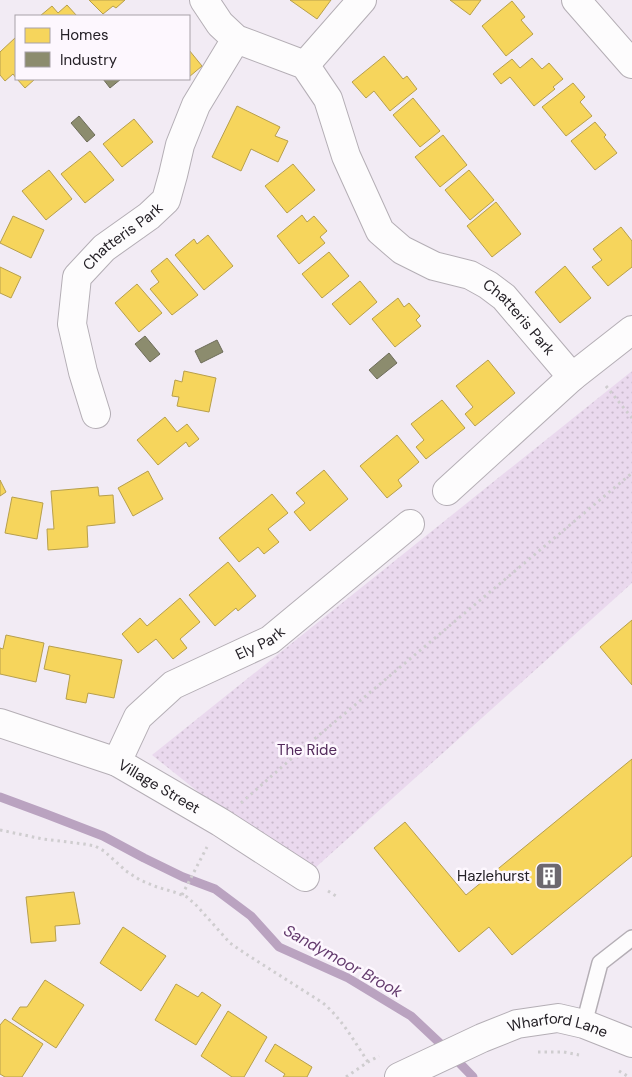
<svg xmlns="http://www.w3.org/2000/svg" width="632" height="1077" font-family="'DM Sans',sans-serif">
<defs>
<pattern id="park-dots" width="8" height="8" patternUnits="userSpaceOnUse" patternTransform="scale(1.25)"><rect width="8" height="8" fill="#ead9ee"/><path d="M2 2h.1M6 6h.1" fill="none" stroke="#c9bacc" stroke-width="1.8" stroke-linecap="round"/></pattern>
</defs>
<rect width="100%" height="100%" fill="#f2ebf4"/>
<polygon fill="url(#park-dots)" points="632,371 632,583 305,877 152,755"/>
<g fill="#f6d55c" stroke="#b79f4c">
<polygon points="89,0 125,0 116,8 113,6 103,14"/>
<polygon points="290,0 331,0 317,19"/>
<polygon points="450,0 481,0 470,15"/>
<polygon points="512,1 525,17 521,20 533,34 506,56 482,26"/>
<polygon points="67,5 77,16 40,16 52,6 58,13"/>
<polygon points="16,37 16,78 13,74 5,81 0,75 0,52"/>
<polygon points="189,50 202,66 189,77"/>
<polygon points="384,56 403,79 407,76 417,89 390,111 374,91 366,98 352,82"/>
<polygon points="532,58 542,69 549,63 563,79 553,87 555,89 534,106 510,77 501,84 493,74 512,59 520,68"/>
<polygon points="17,79 35,79 25,88"/>
<polygon points="573,83 585,97 580,102 592,116 566,136 542,107"/>
<polygon points="413,98 440,131 420,147 393,115"/>
<polygon points="237,106 280,127 275,136 288,141 278,162 251,149 241,171 212,157"/>
<polygon points="134,119 153,142 122,167 103,144"/>
<polygon points="595,122 606,135 604,137 617,153 595,170 571,141"/>
<polygon points="443,135 467,165 440,187 415,157"/>
<polygon points="90,151 114,180 85,203 61,174"/>
<polygon points="293,164 315,190 287,213 265,186"/>
<polygon points="49,170 72,199 46,220 22,191"/>
<polygon points="469,170 494,200 470,220 445,190"/>
<polygon points="496,202 521,234 492,257 467,226"/>
<polygon points="302,215 307,222 314,216 327,231 320,237 325,243 299,264 277,236"/>
<polygon points="13,216 44,230 31,258 0,243"/>
<polygon points="621,227 632,241 632,267 608,286 592,267 602,260 593,249"/>
<polygon points="208,235 233,266 204,290 175,255 194,239 197,244"/>
<polygon points="329,252 349,276 322,298 302,274"/>
<polygon points="167,258 198,295 172,315 150,289 159,282 151,271"/>
<polygon points="565,266 591,298 560,323 535,292"/>
<polygon points="0,267 21,277 11,298 0,293"/>
<polygon points="360,281 377,302 350,325 332,304"/>
<polygon points="137,284 162,313 139,332 115,303"/>
<polygon points="398,298 404,307 409,303 420,316 416,320 421,326 395,347 372,319"/>
<polygon points="488,360 515,393 475,426 465,414 473,407 456,386"/>
<polygon points="184,371 216,378 209,412 177,406 179,397 172,396 175,380 182,382"/>
<polygon points="442,400 465,428 426,459 416,447 424,440 411,424"/>
<polygon points="165,417 177,432 187,424 199,439 189,447 186,442 158,465 137,440"/>
<polygon points="397,435 419,462 398,480 402,486 387,498 360,466"/>
<polygon points="324,470 348,499 310,531 294,512 305,503 296,493"/>
<polygon points="148,471 163,499 133,516 118,488"/>
<polygon points="0,480 6,492 0,496"/>
<polygon points="98,487 99,496 113,495 115,523 87,526 88,547 48,550 47,529 54,529 51,491"/>
<polygon points="272,494 288,513 268,529 279,542 264,554 258,547 239,562 219,538"/>
<polygon points="12,497 43,503 37,539 5,533"/>
<polygon points="228,562 256,596 238,611 236,608 215,626 189,595"/>
<polygon points="180,598 200,622 180,639 187,648 173,659 156,639 138,653 122,634 140,618 147,626"/>
<polygon points="632,620 632,685 600,647"/>
<polygon points="6,635 44,643 36,682 0,674 0,648 3,649"/>
<polygon points="49,646 122,660 114,698 88,693 86,703 66,699 70,675 44,669"/>
<polygon points="632,759 632,856 512,955 489,927 459,952 374,848 405,822 466,895"/>
<polygon points="74,892 80,924 55,926 56,941 31,943 26,897"/>
<polygon points="123,927 166,956 141,991 100,963"/>
<polygon points="45,980 84,1005 56,1048 12,1019 20,1007 27,1007"/>
<polygon points="176,984 198,997 202,992 221,1005 196,1045 155,1020"/>
<polygon points="228,1011 267,1037 244,1077 232,1077 201,1056"/>
<polygon points="5,1019 43,1044 22,1077 5,1077 0,1074 0,1025"/>
<polygon points="275,1044 312,1067 307,1077 283,1077 285,1074 265,1061"/>
</g>
<g fill="#8c8c6e" stroke="#6d6c59">
<polygon points="103,79 121,79 110,88"/>
<polygon points="79,116 95,135 87,142 71,123"/>
<polygon points="145,336 160,354 150,362 135,344"/>
<polygon points="217,340 223,352 201,363 195,351"/>
<polygon points="389,353 397,363 377,379 369,370"/>
</g>
<g fill="none" stroke-linecap="round" stroke-linejoin="round">
<polyline stroke="#baa3c0" stroke-width="9" points="0,797 46,814 103,836 144,858 183,877 215,889 251,916 279,947 348,978 411,1016 445,1048 473,1077"/>
<g stroke="#b4aeb5" stroke-width="18">
<polyline id="lane" points="584,1024 600,963 632,938"/>
</g>
<g stroke="#b4aeb5" stroke-width="30">
<g id="street">
<path id="s1" d="M204 0 220 24 236 39 305 65 328 99 346 156 380 231 402 250 434 266 470 275 488 285 504 297 572 377"/>
<polyline points="576,0 632,64"/>
<polyline points="305,65 362,0"/>
<path id="s2" d="M96 414 83 372 72 324 77 277 104 248 149 216 166 200 173 175 180 145 196 105 236 39"/>
<polyline points="447,491 572,377 632,330"/>
<path id="s3" d="M0 723 117 762 220 822 305 877"/>
<path id="s4" d="M117 762 138 717 173 685 270 640 410 524"/>
<path id="s5" d="M399 1077 482 1038 517 1024 558 1018 584 1024 632 1043"/>
</g>
</g>
<g stroke="#cfcdcf" stroke-width="3" stroke-dasharray="2.5 4" stroke-linecap="butt">
<polyline points="606,386 632,418"/>
<polyline points="241,803 300,751 632,473"/>
<path d="M0 830 43 839 84 844 95 846 104 851 126 871 140 880 157 887 174 892 187 897 197 906 230 943 243 952 323 1003C342 1019 354 1041 368 1062"/>
<polyline points="328,891 336,896"/>
<polyline points="182,895 207,847"/>
<polyline points="538,1052 564,1052 579,1055"/>
<polyline points="619,1071 629,1077"/>
<polyline points="346,1077 368,1062 379,1056"/>
</g>
<use href="#lane" stroke="#fdfcfd" stroke-width="15"/>
<use href="#street" stroke="#fdfcfd" stroke-width="28"/>
</g>
<defs>
<g id="building-square" transform="scale(1.4375)"><rect x="-9" y="-9" width="18" height="18" rx="4" fill="#6d686f" stroke="#fdf7fe"/><path d="M-4-6H4V6H1V3H-1V6H-4ZM-2.5-4.3h1.7v1.8h-1.7ZM.8-4.3h1.7v1.8H.8ZM-2.5-1h1.7V.8h-1.7ZM.8-1h1.7V.8H.8Z" fill="#fff"/></g>
</defs>
<g fill-rule="evenodd">
<use href="#building-square" x="549" y="876"/>
</g>
<g text-anchor="middle" dominant-baseline="central" stroke-width="5" stroke-linejoin="round" paint-order="stroke">
<g font-size="15" fill="#252127" stroke="#fdf7fe">
<text stroke="none"><textPath href="#s2" startOffset="202">Chatteris Park</textPath></text>
<text stroke="none"><textPath href="#s1" startOffset="475">Chatteris Park</textPath></text>
<text stroke="none"><textPath href="#s4" startOffset="194">Ely Park</textPath></text>
<text stroke="none"><textPath href="#s3" startOffset="172">Village Street</textPath></text>
<text stroke="none"><textPath href="#s5" startOffset="171">Wharford Lane</textPath></text>
</g>
<g font-size="15" fill="#522a5b" stroke="#fdf7fe">
<text x="307" y="750">The Ride</text>
</g>
<g font-size="15" fill="#252127" stroke="#fdf7fe" text-anchor="end">
<text x="530" y="876">Hazlehurst</text>
</g>
<g font-size="16" font-style="italic" fill="#633a6d" stroke="#fdf7fe">
<text transform="translate(343 961) rotate(29)">Sandymoor Brook</text>
</g>
</g>
<rect x="15" y="15" width="175" height="65" fill="#fdf7fe" stroke="#a7a1a8"/>
<rect x="25" y="28" width="25" height="15" fill="#f6d55c" stroke="#a7a1a8"/>
<text x="60" y="40" font-size="15" fill="#252127">Homes</text>
<rect x="25" y="52" width="25" height="15" fill="#8c8c6e" stroke="#a7a1a8"/>
<text x="60" y="65" font-size="15" fill="#252127">Industry</text>
</svg>
